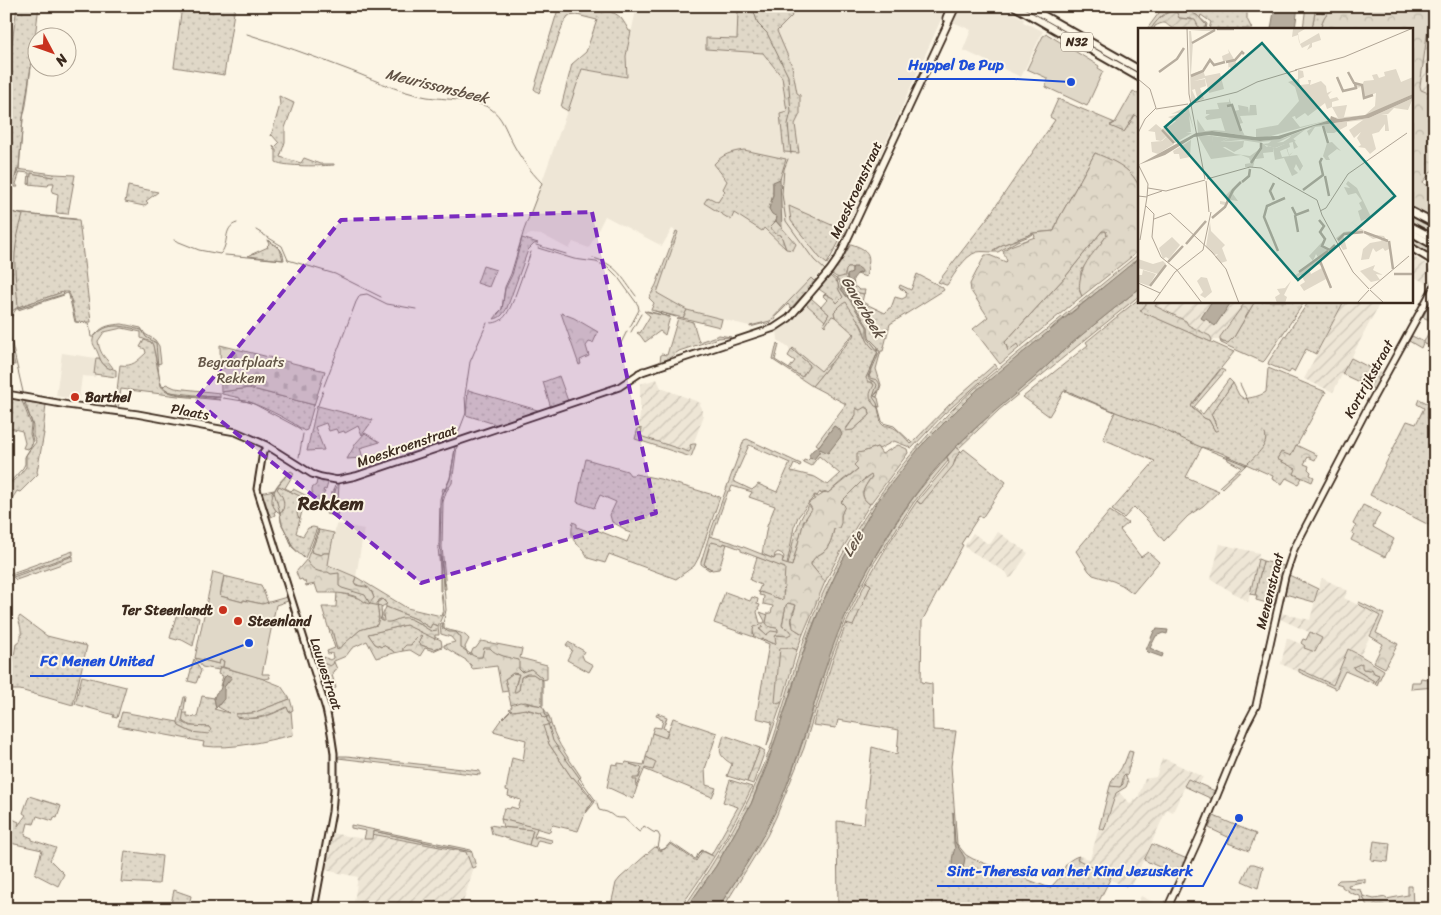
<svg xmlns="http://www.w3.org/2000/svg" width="1441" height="915" font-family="Sriracha,sans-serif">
<defs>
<pattern id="industrial-furrows" width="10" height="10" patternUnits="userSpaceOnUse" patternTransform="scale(1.25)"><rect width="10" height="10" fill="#eee6d6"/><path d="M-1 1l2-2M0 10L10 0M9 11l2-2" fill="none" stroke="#cdc5b7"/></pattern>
<pattern id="grass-dots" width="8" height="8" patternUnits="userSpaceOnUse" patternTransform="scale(1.25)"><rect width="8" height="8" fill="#e0d8c8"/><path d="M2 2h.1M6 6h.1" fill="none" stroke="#c1baab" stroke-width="1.8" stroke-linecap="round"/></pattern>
<pattern id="forest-crowns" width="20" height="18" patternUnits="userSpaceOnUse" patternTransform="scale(1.25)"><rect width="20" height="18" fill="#e0d8c8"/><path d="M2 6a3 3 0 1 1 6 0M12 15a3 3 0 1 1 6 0" fill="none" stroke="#c1baab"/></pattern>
<pattern id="cemetery-stones" width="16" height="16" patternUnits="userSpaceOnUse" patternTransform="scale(1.25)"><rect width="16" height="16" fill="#e0d8c8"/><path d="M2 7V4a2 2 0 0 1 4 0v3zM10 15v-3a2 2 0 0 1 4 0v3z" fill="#c1baab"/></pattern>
<pattern id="garden-furrows" width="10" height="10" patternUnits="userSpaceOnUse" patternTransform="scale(1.25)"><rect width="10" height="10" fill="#e0d8c8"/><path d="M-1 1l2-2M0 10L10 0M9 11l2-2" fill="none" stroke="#c1baab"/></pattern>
</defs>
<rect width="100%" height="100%" fill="#fcf5e5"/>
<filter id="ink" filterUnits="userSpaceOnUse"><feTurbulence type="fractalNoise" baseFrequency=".02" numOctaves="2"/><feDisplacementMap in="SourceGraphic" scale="10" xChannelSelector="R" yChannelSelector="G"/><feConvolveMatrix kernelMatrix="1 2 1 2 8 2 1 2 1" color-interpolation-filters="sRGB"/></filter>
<g filter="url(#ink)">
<g fill="#eee6d6">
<polygon points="637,6 947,6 892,129 845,231 827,264 804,293 772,321 753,327 737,323 687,310 657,293 679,232 672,229 662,246 605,216 589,248 573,242 569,249 543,235 531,234 522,238 582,69 627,77 626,56"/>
<polygon points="961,6 1001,6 1024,19 1023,22 1043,31 1021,77 963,50 971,30 953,22"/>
<polygon points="806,304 825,321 827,321 832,316 835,317 854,333 821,371 793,348 791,350 778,340 777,330 790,322"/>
<polygon points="62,353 96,358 94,375 96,375 95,377 82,376 79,400 56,396"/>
<polygon points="338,524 364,529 356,577 328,565 336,525"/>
<polygon points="1141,896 1163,907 1162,909 1135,909"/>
</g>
<g fill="url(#industrial-furrows)">
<polygon points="1431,6 1435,6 1435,91 1426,92 1421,90 1420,86"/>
<polygon points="1412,256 1431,267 1433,270 1435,274 1430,285 1412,276"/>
<polygon points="1159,301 1246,301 1220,337 1220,340 1212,340 1210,336 1155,306"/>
<polygon points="1341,301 1381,301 1333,392 1304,379 1343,303"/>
<polygon points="657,379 661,388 701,403 700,405 702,408 702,415 704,415 694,442 690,446 691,449 689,452 640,436 638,428 640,414 640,384"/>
<polygon points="998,532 1028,553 1012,577 1009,578 1007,573 966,548 965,545 973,533 988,544 991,543"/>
<polygon points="1220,544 1259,553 1248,602 1211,579"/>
<polygon points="1322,578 1348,591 1344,598 1380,616 1361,654 1348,649 1333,685 1300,669 1299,672 1281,664 1287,638 1305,646 1304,648 1322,638 1280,619 1281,613 1310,620 1318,589"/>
<polygon points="1162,759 1168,760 1203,777 1199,784 1188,779 1173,812 1167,809 1132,885 1129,883 1126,887 1109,879 1110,876 1076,859 1079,856 1090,859 1099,828 1104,829 1116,793 1119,792 1125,799 1131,804 1134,798 1137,800 1145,779 1156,777"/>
<polygon points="331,833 364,839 371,839 372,834 466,852 473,870 461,909 353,909 358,877 325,870"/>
</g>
<g fill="url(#grass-dots)" stroke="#8e8173" fill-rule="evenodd">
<polygon points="17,6 39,6 26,105 23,118 19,169 17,170 12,195 12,209 6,207 7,133 6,133 6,42 12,43"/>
<polygon points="182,6 235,6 224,75 174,67"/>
<path d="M559 6C576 6 608 5 621 18 624 22 627 27 629 31H631L626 56 627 77 582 69 568 111 561 107 572 64 586 52 597 20 577 15 568 16 563 24 539 93 534 89Z"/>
<polygon points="743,6 786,6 792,16 777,31 792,66 797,93 800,95 800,114 795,124 799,153 784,152 780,114 787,112 782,77 763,53 706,49 706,38 737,39 738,11 743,10"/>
<polygon points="1181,6 1247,6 1247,19 1252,29 1209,29 1211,22 1201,15 1200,18 1207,24 1206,29 1204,29 1206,25 1198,16"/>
<path d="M1316 6H1337C1327 11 1322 18 1321 29H1312Z"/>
<path d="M279 96 294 103 285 128V142L280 157 301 163 304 158 320 164H334V165C323 166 285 167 276 162V150H275L273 146 274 148 279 143 272 135 271 136 280 105Z"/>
<path d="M1058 99 1115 123 1110 125 1124 132 1135 115 1140 118V190C1134 169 1114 162 1095 153L1058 220 1054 231 1034 233 1002 245 993 250V252C988 252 982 251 977 252 964 256 955 274 947 285H946L938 282 989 216 1055 120 1050 117Z"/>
<path d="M744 150 786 159 780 179 773 183V195L769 209 777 217 776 221 770 227 781 235 786 249 764 228 762 231 734 213 731 220 704 203 708 197 718 202 725 191 723 189 727 181 714 164C723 154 731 152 744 150Z"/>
<polygon points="31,173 53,177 54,174 75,175 68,214 56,213 58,194 52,192 54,183 49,183 48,186 28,184 30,184"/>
<polygon points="128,186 158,192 146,201 148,203 144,206 125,202"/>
<polygon points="789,206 845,231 827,264 820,258 791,221"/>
<path d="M6 212 79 220 91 322H76L70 295 68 292H63L18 307 12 311C4 329 11 347 15 365L6 364Z"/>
<polygon points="1412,215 1435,226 1435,236 1412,223"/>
<polygon points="676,231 678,232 657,293 687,310 683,318 651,310 654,303 649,298 656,285"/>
<polygon points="1102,231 1106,231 1107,235 1081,271 1080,292 1082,296 1019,348 1017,345 1008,351 1005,342 1066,276"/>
<polygon points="1412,236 1435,249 1435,259 1412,245"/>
<path d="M522 238 538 243 534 244 528 250 507 308C504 313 501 318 494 319L502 309 505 289 512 275Z"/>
<polygon points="267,240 280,249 283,260 248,256 268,247 267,246 269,244"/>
<path d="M851 244C873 251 870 257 866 277L857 274 861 273 858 267 848 268C843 276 844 283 832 274L839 265Z"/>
<path d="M1140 253V258L1054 326 858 532 842 561 820 608 808 637 775 741 751 804 716 866 686 909H683C719 855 749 808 771 746 786 700 797 653 816 609 852 524 906 451 974 389Z"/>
<polygon points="483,266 496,270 489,287 477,283"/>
<polygon points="917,274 942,287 944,290 890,324 883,351 881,351 876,369 881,385 877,397 874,396 878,392 877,380 870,379 869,376 880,351 878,350 878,348 869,338 868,327 849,297 854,292 864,294 864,293 862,302 885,313 887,311 889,308 891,308 895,297 902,299 906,297 907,293 904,290 899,288 900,285 911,290"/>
<path d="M830 276 838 283 839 290 843 297 837 303C833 297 825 294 819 289Z"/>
<polygon points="811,278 814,281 816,279 817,280 791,308 788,304 775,317 776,319 765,325 765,323 750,327 750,326 770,321"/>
<polygon points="1140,288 1140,295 999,410 958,449 956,447 999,406 1034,378 1075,340"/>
<polygon points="811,298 829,314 825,321 806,304"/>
<path d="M1140 298V301H1149L1141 311 1234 352 1192 404V408L1204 418 1209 420 1215 431V422L1211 414 1233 383 1239 395 1244 399C1253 397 1258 397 1266 392L1268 368 1326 392 1291 456 1277 459 1297 469 1294 474 1302 478 1298 484 1286 478 1282 484 1272 479 1273 476 1219 452 1202 447 1186 477 1219 491 1203 506 1188 516 1164 541 1148 521 1134 507 1124 518 1112 510 1155 461 1103 439 1115 412 1064 391 1049 416 1023 397 1088 345 1086 342Z"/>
<path d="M846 301C851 309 857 317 861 326 867 338 866 343 878 353L866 378 874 385 871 400 878 408 881 423 884 426C895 424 904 437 911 444L954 400 995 364 997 367 944 414 912 448 894 441 879 449 877 447 863 452 858 469 843 480 828 493 826 492 821 494 820 492 817 496 815 495 798 517 794 527 787 565 782 563 784 557C783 554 781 553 778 552L775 554 774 559 762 554 767 526 775 506 749 497 752 492 732 486 730 491H728L712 537 709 536 744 440 747 439 801 464 800 466 794 464 791 471 815 477 828 485 840 474 819 456 811 466 803 462 804 460 807 461 810 458 812 459 819 453 820 449H822L840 430 834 426 819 446 816 444 846 404 812 386 854 334 835 317 834 312 842 304ZM865 407 869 409 870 415 853 430H845L856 415ZM749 445 790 463 777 492 758 484 755 488H754L752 490 733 481Z"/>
<polygon points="1255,301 1304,301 1303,304 1265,360 1263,362 1221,343 1220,340 1223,342 1234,337"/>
<polygon points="1309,301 1341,301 1343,303 1316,354 1306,349 1294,372 1291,370 1289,373 1268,364 1269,361"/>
<polygon points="1430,303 1435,304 1435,348 1423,343 1421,348 1409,341 1412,336 1424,342 1433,323 1433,322 1423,317"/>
<polygon points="644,311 670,317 665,335 660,331 645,342 640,335 637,333 638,332 640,333 650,316"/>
<polygon points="678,318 693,322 699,342 719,335 731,337 718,338 679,351 668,359 660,362 661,354 667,355"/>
<path d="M144 340 151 342 153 345 161 386C168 399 207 395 220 400L178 396 121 389 118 409 115 408 120 365C133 367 137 361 146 353L145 349 140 347Z"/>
<polygon points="792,349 810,365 802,378 789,369 795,361 788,356"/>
<polygon points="96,358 99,358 105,366 116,370 116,377 94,374"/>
<polygon points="1351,358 1382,374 1374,389 1342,374"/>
<polygon points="559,376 568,401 551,408 543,382"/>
<path d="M249 388 314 405 307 430 304 431C293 421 255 402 240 400V398L222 394 221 392Z"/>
<polygon points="468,390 541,411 498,425 466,415"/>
<polygon points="6,397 22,401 31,424 30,434 32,441 31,446 28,449 23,448 25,443 22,431 6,427"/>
<polygon points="1419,399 1435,407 1435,528 1370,495 1407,421 1416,424 1424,408 1417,404"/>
<polygon points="25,402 46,404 43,433 44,433 37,472 38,474 20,492 17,491 6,508 6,490 11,482 17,478 26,467 26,455 36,442 33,436 33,426"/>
<polygon points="317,405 318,406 373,420 362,435 358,426 345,433 344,431 338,433 336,429 329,431 326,423 315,427 324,450 307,451"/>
<polygon points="365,433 380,442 360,448 363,458 347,459 356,443"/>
<polygon points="457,446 452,483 446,492 443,502 442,547 446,589 443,589 442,569 440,555 441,591 440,591 440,569 438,547 439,547 440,499 443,488 445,489 445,491 450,479 455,449 454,447"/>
<polygon points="964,449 1006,482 982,518 979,516 961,544 963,545 922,621 921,682 932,684 933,730 956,731 951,766 957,844 966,855 973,859 1050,888 1063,874 1065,874 1083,870 1088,865 1111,876 1110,879 1095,909 838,909 837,821 864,824 872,747 897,754 899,730 838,720 836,728 813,725 832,662 846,624 853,625 871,585 866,582 889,543 917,501 920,504 955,462 956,457"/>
<path d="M947 457 948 461 914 502 874 563 859 592 846 619 830 661 804 748 776 817 767 836 726 903 722 909H717C746 867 771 824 790 777 812 723 822 665 846 612 864 573 886 537 911 501 922 486 935 472 947 457Z"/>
<path d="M586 459 627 471 630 475H634L635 474 660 479 720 497 699 557 694 566 676 579 609 554 605 563 588 558C580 540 568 547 573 522L577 524V527L592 533 594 529 627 542 631 533 625 531V529L612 522 610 515 616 502 600 495 594 508 577 502 581 481Z"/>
<path d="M871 475 872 476C865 486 857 497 870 504L841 551 825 582 811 565V563C816 555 816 557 823 552 830 547 832 537 834 529L839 527 841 519V502L862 481Z"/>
<path d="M317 480 328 482V483L326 490 324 489 323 491 325 492C323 496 320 497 319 501L321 502 325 510 312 498V488L316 485Z"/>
<polygon points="337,485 339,485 337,516 326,514 333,498 326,510 323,503 325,504 328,500 330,501 331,498 330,497 335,486 333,498"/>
<polygon points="279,486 305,498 299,518 300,519 296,533 303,536 308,528 313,527 317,528 305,558 293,547 281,522 280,512 283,511 284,509 277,489"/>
<polygon points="274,490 272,492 274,507 276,511 274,512 275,515 271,517 269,513 266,514 260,493"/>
<path d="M809 505 812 509 804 521 792 566 788 565C793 543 795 524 809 505Z"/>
<polygon points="1363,505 1380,513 1373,527 1394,539 1385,557 1351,540 1354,534 1352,533 1356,526 1353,524"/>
<polygon points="1110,511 1128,523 1120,530 1141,557 1148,552 1159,562 1133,593 1122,585 1113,581 1093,575 1089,571 1076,551"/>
<polygon points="319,530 334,533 330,553 324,553 321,555 311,552"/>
<polygon points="711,542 727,544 719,569 712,570 704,564"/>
<polygon points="73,551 73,555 11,576 9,574"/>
<polygon points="73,556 73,560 16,580 13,577"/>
<polygon points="757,557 786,568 783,600 758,592 761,585 750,580"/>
<polygon points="1263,561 1284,566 1274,605 1256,600 1257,595 1255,595"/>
<polygon points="1289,575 1318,589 1314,602 1285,594"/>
<polygon points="224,576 261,585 268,603 262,604 244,600 243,602 220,596"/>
<path d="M356 577 407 608 441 616 443 610 441 593H442L444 612 438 626 432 624 430 628 416 619 386 607 385 601 382 599 379 600C375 608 382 617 377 625L360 630 337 651 332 631 329 630 322 607H336L337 592 361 599 366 603 374 598 372 592 366 586H360L354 583Z"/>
<polygon points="725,592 750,601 752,597 758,599 757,604 760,605 757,612 760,623 764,623 765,621 760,612 768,615 766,623 771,627 777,628 778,629 778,632 766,636 759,628 761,625 753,633 754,637 714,623"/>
<path d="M788 603 796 605C790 619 788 627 803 634L797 650 792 648H780V703L782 702 767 746 772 722 756 718 769 644 760 640 763 639 773 644 776 635H781L786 628 783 627 782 625 786 605Z"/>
<polygon points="177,613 186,616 187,613 199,618 193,646 182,640 178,639 177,640 170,638"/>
<path d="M20 616 47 636 87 646 73 705 20 690H6V678L13 662 16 644 19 643C23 636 21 626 18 619Z"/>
<path d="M406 625 441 640 442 646 435 649C430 648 422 646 418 643L422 636H421L416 638 411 645 403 648V651L394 653 393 651 383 645 382 647 375 644 368 634Z"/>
<polygon points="194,659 201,671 196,683 188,681"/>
<polygon points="313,661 325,664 334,662 337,669 334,670 332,675 336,688 323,692"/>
<polygon points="1363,662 1363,669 1370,670 1372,669 1374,669 1374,673 1379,675 1375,684 1373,683 1374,681 1354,669 1353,667"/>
<path d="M220 667 256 676 281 686 290 699 253 713 236 714C254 724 271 715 287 707L289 712 291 711 293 735C263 741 234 750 203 746L204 742 118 726 122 712 178 722 179 726 191 732 209 727C199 726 188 728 182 720L183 713H187V716L197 717 202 696 214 698 216 708 214 709 229 713 218 707 223 699 224 687 229 680 225 676 221 686H220L223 676 218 674Z"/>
<polygon points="513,673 519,674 515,686 519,690 521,677 527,674 533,674 542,680 542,706 525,702 511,705 505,679"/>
<polygon points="82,676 126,687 117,718 113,717 114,715 75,704"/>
<polygon points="523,709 541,713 544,718 549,716 551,724 544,726 549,744 572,778 573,777 593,801 585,813 578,831 553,825 551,827 550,832 501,819 504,808 510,809 511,807 518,809 521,800 508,796 509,791 506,790 512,758 523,761 526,740 493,731 500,721 511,710 515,711"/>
<polygon points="673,718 717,733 705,769 706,785 716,788 712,797 644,769 645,767 655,762 646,757 652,733 666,737"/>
<path d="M724 735 760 748 747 782 727 776 732 764C717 755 719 751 724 735Z"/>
<path d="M1129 751 1133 752 1127 775 1125 774 1121 786 1118 788 1110 786C1113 774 1120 774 1123 764H1124Z"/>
<path d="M626 762 631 763 630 764 642 768C640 775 637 779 636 786L637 787 633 799 607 787 612 764 618 765V763L625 764Z"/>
<polygon points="1188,779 1215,791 1212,799 1184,786"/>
<path d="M730 780 752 787C732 830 707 870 679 909H610L616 883 620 878 656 846 657 849 661 851 671 844 696 861 702 851 711 855 738 807 723 802Z"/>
<polygon points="29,796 61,806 57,818 54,817 53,821 37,816 34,824 28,823 25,835 32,838 32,840 56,848 50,860 64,874 58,886 35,874 42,850 6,842 6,816 19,822 18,826 26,815 23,813"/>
<polygon points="1214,816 1256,834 1249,851 1228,843 1230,838 1209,828"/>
<polygon points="490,825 502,827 533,830 529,845 492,834"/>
<polygon points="373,831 472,852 476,867 472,868 466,852 372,834"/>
<polygon points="1374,841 1390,843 1388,862 1371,860"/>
<polygon points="1152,844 1187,859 1179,876 1144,860"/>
<polygon points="125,851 162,856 159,884 121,882"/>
<polygon points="1250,864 1254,864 1263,867 1258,888 1242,881"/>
<polygon points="174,890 191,896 188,909 170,909"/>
</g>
<g fill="url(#forest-crowns)" stroke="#8e8173">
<path d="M1164 6H1181L1198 16 1206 25 1204 29H1197L1198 26 1192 19 1179 18C1172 3 1157 20 1151 29H1147Z"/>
<polygon points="1306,6 1316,6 1312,29 1303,29"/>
<path d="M1337 6H1431L1420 86 1421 90 1426 92 1435 91V167L1423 182 1425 185H1430L1433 186 1435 185V219L1412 207V29H1321C1322 18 1327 11 1337 6Z"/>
<polygon points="1133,91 1140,95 1140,118 1135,115 1124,132 1110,126 1115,123"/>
<path d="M1095 153C1114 161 1134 169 1140 190V250L1082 296C1079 290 1079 287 1080 280 1083 260 1096 252 1107 235L1106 231H1102L1066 276 1005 342 1008 351 1017 344 1019 348 1000 364 973 329 988 317 971 291 970 284 985 255H989L1006 262 1007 261 1003 251 1010 246 1035 237 1034 234 1017 241 998 252H993V251L1002 245 1034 233 1054 231 1058 220Z"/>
<polygon points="17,169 54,174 53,177 31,173 30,184 28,184 29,173 20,172 16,184 18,187 15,187 14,183"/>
<polygon points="776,221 796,244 793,250 786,249 781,235 776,234 770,227"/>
<path d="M848 268H852V273L846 277 848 281 841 289 846 296 849 297 846 290 848 288 856 287 859 290H865L864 294 855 292 849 297 868 327 869 338 878 347 877 351C864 343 867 334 860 323 855 316 850 309 846 302 841 304 838 308 834 312L835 317 832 316 825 326 823 324 829 314 821 307 827 300 823 296 825 294 833 298 837 303 843 297 839 290 838 283 836 281 837 278 845 276 846 270Z"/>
<polygon points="63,292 64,295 18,310 18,307"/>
<polygon points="1149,301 1159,301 1155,306 1186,321 1188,325 1210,336 1212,340 1211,342 1140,311"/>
<polygon points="1246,301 1255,301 1234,337 1228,343 1223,342 1220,340 1220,337"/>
<polygon points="687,310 722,319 720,327 683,318"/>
<polygon points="561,313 574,318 598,332 593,343 589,342 586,346 589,356 580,360 581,364 579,365"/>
<path d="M122 324 141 328 145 334 155 340 159 346 161 363 157 364 153 345 151 342 141 338V332L122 328 104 332 98 341C100 356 106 357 113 368L110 369C100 363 101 360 97 351 95 347 92 343 93 340 93 337 95 335 97 333 104 325 112 325 122 324Z"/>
<polygon points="854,333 855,334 812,386 773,360 777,343 779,345 775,360 802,377 810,365 792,349 793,348 821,371"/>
<path d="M870 369 872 370 869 376 870 378 877 380C883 387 878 390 874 396L878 398 880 407 875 406C868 396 869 395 874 385L872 382H868L866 378Z"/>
<polygon points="1221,369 1225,371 1194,407 1203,414 1229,379 1233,383 1211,414 1218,430 1216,431 1215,431 1209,420 1204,418 1191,406"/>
<polygon points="166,384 175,388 220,393 220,398 170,392 163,387"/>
<polygon points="865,407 869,409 870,415 853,430 845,431 856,415 856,408 860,410"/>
<polygon points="638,428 642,429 640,436 689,452 691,449 690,445 693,444 696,444 691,457 635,439"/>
<path d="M898 445 907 449 908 453 870 504C857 496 865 486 872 477L871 475 862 481 841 502 845 506 841 515V523L839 528 834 529C832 537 830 547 823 552 816 557 816 555 811 563V565L825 582 803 634 793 628 792 619 796 605 788 603 786 605 782 625 783 627 788 629 791 631V634L787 636 776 635 775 637 776 643 775 644 763 639 760 640 754 637 753 630 754 627 761 625 763 627 759 629 766 635 771 631 778 632V629L777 628C772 627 769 628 766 623L768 613H771L773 606 763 604 764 596 759 595 760 592 783 600 785 568 741 551V549L724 543 723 545 712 542 710 543 704 564 707 567 712 569 709 570 701 564V562L709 536 731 542 774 559 776 556H780L783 558 782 563 792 566 804 521 812 509 808 503 815 499 814 495 818 497 826 492 828 493 858 469 854 465 857 462V453L863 452 877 447 882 454Z"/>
<polygon points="1296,445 1317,455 1315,460 1308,457 1304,464 1309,466 1308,469 1311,472 1310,475 1314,477 1312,482 1294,474 1296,469 1277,459 1281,452 1291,456"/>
<polygon points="956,447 961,451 956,457 953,466 921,504 917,501 949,463 947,457"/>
<polygon points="1227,456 1247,464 1222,488 1220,486 1241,467 1228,460"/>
<path d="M291 471 294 473 285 488 291 491 293 489 309 497 302 511 300 519 298 517 297 513 304 498 279 486 277 489C283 496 286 503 282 512H278C263 499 279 481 291 471Z"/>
<path d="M318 529 319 530 311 552 321 555 324 553H330L328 565 356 577 354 582 356 585C369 589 368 583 374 598L369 604C365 603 363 600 359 598 346 592 332 593 318 593L315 584 306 586 305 581H303L302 579 299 580 296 572 307 559Z"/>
<polygon points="1258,559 1263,561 1255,595 1250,594"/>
<polygon points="866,582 871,585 853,626 846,624"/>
<polygon points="382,599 387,604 381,607 382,621 384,621 383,614 386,607 416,619 430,628 432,624 438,626 439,635 435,635 435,639 406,625 368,634 375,644 381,647 383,645 393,651 394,653 376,658 367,641 352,648 346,656 334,661 333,664 330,666 321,662 324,657 330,660 333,658 332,653 328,654 327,651 335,648 329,630 332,630 337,650 360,630 377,625 379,618 377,603"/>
<polygon points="1359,602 1384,614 1376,633 1398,644 1385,668 1374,662 1383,644 1370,636 1380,616 1358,604"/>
<path d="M441 623H444V628C453 633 462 630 469 639L465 647 468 655 471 654 473 649 476 648 481 641 522 649 520 658 547 665V679L542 680 533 674H527L521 677 519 690 516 692H514L519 674 513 673 505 679 508 691 502 692 497 666 472 669 471 665 466 661V660L444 647V645L455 642 451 637 441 634 440 625Z"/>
<polygon points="1310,632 1322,638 1315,652 1304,648 1305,646 1301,643 1303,639 1306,640"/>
<path d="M421 635 422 636 418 643C421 646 430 648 435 649L442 646V647L433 651 425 648 420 656 410 650 403 651V648L406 645H411L416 638Z"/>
<polygon points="568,642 584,651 582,655 584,660 593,665 589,672 567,660 572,650 566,645"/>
<polygon points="780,648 792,648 797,650 782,702 778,704 775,702"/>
<path d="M1348 649C1361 655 1372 663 1384 670L1377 685 1375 684 1379 675 1374 673 1372 669 1370 670 1363 669 1362 667V663L1353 667 1354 669 1374 681 1373 683 1345 671 1336 689 1299 672V669L1333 685Z"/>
<polygon points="195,658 219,664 220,660 224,661 223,667 220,667 219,670 202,667"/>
<polygon points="1421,678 1427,679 1427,680 1435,683 1435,687 1411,689 1412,682 1420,682"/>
<polygon points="184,697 186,697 182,722 190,726 209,727 211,730 209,734 191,732 179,726 178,722"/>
<path d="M290 699 293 710 289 712 287 707C270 715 255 721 236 717V714L253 713Z"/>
<polygon points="520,702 542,706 549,716 544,718 541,713 526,709 512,711 509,709 512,707 511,705"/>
<polygon points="657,713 667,717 663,728 668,730 666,738 652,733 654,727 661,728 663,720 660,719 659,716 656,715"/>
<path d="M551 724C558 746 569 758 581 777L578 780 595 802 586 813 593 801 573 777 572 778 549 744 543 726Z"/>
<polygon points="760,748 765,751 753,784 747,782"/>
<polygon points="339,756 347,756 480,771 480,775 338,758"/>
<polygon points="646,757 656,762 653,770 645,768 637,787 636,786 637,780 633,780 633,778 639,778 642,768 630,764 631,763 644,765"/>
<polygon points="1125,774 1128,782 1126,787 1116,793 1104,830 1099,828 1110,786 1120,787 1123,784 1123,776"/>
<polygon points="501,819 537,828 534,837 536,838 536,836 552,840 551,843 538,840 535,847 529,845 533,830 503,827"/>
<polygon points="351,825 471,850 472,852 373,831 372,839 364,839 366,831 351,828"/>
<path d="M1079 856 1077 859 1088 865 1083 870 1065 874H1063C1063 865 1071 858 1079 856Z"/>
<polygon points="1365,879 1365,883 1361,882 1348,885 1349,888 1361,890 1364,899 1361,900 1360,896 1351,893 1342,887 1342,885 1336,883 1339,880"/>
<polygon points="1408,886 1412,886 1413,905 1416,906 1414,909 1386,909 1385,906 1375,904 1371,906 1371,909 1368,909 1363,896 1374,899 1386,897 1386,899 1408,895"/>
</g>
<polygon fill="url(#cemetery-stones)" stroke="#8e8173" points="220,345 325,371 314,405 249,388 221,392"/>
<path fill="url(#garden-furrows)" stroke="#8e8173" d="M1173 11 1177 13 1179 18 1195 20 1198 26 1197 29C1191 29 1181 31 1175 29 1164 26 1169 19 1155 26L1154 29H1151C1156 21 1163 13 1173 11Z"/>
<g fill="#e0d8c8" stroke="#8e8173">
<polygon points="1047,34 1099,66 1098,68 1103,71 1087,106 1046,87 1047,78 1027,69 1043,36"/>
<polygon points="213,572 224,575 220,596 243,602 243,600 262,604 287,597 288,601 276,605 262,674 269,674 270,678 264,679 223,667 224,661 220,660 219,664 195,658"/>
</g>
<g fill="#b7ad9e" stroke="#85796b">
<polygon points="1275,6 1298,6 1295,29 1271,29"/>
<polygon points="780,179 782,228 776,221 777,217 772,214 769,209 773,195 773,182"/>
<path d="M1140 257V288C1119 305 1097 322 1077 339 1062 351 1048 365 1034 378 1005 403 974 427 948 455 906 501 871 557 846 614 823 665 811 721 791 774 774 823 746 866 717 909H686L716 866 751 804 767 765 793 686 798 667 820 608 842 561 877 502 920 447 977 390Z"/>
<path d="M853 267C857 267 862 268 862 272L857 274 853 279 854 287 848 288 846 290 849 297 848 298 841 289 848 281 847 275 852 273V269Z"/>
<polygon points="1212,301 1232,301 1215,326 1206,319 1204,320 1201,318"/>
<polygon points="834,426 840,430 842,435 828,453 820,449 818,454 814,459 810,458 809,455 813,450 819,446"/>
<polygon points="1157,629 1168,630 1167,634 1163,633 1156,636 1150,648 1163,654 1162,657 1148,652 1146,650 1154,631"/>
<polygon points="227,675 232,677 224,687 224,699 216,708 214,698 216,693 220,690 224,678"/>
<path d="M953 812 955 842 965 858 963 869 956 875C950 865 952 858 955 848L954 844Z"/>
</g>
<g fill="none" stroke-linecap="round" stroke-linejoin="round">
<g stroke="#85796b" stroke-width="1">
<polyline points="752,6 758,24 767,33 788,76 791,112 788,124 791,154"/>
<path d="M247 34C279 44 310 55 341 67 369 77 397 92 427 97 442 99 479 100 491 109 502 117 505 128 511 140 519 156 530 171 542 183L524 230 511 274 505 287 502 309 497 314"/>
<polyline points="788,159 784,169 782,194 786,221 814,260 825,270"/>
<polyline points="23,214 76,219"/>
<polyline points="256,230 282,246 288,260 335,274 381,297"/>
<path d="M174 240 199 250 220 254C230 245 222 227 237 223"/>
<polyline points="536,245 566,254"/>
<polyline points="538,248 574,259 596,262 608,267 617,276 638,305 639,310 630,327"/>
<path d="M225 255 284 260C283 249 277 245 267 240"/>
<path d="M593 258C617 264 622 278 636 296"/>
<polyline points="832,276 840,282 842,288"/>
<polyline points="515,296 531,252"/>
<polyline points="847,296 867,327 867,337 878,351 868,377 870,380 875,382 877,385 873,397 877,403 882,421 883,423 894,426 912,443"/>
<path d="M18 307C17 290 14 272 15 254 16 241 19 228 23 215L12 212V196L14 180 19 168 23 118 34 47"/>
<polyline points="647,311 670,317"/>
<polyline points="655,311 676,317"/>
<path d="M491 323C505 323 509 310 514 299"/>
<polyline points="631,332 641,314"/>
<polyline points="620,345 627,331"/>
<polyline points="1240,384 1249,403"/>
<polyline points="324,386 356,302 360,295 367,294 387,304 416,309"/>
<path d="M1065 390 1118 413 1156 426 1196 445 1246 465C1254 457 1270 445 1265 434"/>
<path d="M23 392 8 327 10 319 16 309 68 293 69 295 75 322 89 323 91 337H94C108 320 123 327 142 330L146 337 156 343C157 353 158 378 162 386 168 397 207 396 219 397"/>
<polyline points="223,398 250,402 256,405 299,428 301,431"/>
<polyline points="318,405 323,391"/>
<polyline points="456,439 466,413 465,395 470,362 487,323"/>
<path d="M455 449 450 478 442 496 441 505 440 543 446 610 442 628 449 632H456L461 638V648C468 651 474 659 482 657L484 648H490C495 655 510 658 519 660V669L522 672 531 669 542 678 543 681V705"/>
<polyline points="299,457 303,434"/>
<polyline points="289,472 276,488 274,492 279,509 282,525 289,538 292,547 304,558"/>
<polyline points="6,488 10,482 23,468 25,464 25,457 32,445 33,441 31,433 32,426 31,420 24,403"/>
<path d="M307 561C311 569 318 573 328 572L331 574 339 573V586L342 588 365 595 370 604 381 606 382 608"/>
<polyline points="382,615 380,620 382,621"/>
<path d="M386 622C392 623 396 619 402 618 411 616 423 627 431 631L437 630"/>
<polyline points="544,709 553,741 596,801"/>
<path d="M597 803 599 810C602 811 604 811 607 812 617 817 611 818 624 818L638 831 640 832 644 826 653 832 658 833 660 837 658 848 660 850 665 849 670 843 673 844 695 859H696L698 854 702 850 713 856"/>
</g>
<g stroke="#3b2a1e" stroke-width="9">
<polyline id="tertiary" points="267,447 263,452 257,489 326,709 331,733 334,753 334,789 332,812 314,909"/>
</g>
<g stroke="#3b2a1e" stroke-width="9">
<g id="secondary">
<polyline points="946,18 951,6"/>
<polyline points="639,373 774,328 789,318 830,270 839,257 956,6"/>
<polyline points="6,394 68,405 137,414 236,432 266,445 312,474 321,477 337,480 356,476 619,387 643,371"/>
<polyline points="1167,909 1204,827 1245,727 1256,706 1285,576 1294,549 1367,409 1435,285"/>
</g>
</g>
<g stroke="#3b2a1e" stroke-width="10">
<g id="trunk">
<polyline points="1014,6 1140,78"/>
<polyline points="1027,6 1140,70"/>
<polyline points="1412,212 1435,224"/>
<polyline points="1412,227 1435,239"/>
<polyline points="1412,233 1435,246"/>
<polyline points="1412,248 1435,262"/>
</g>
</g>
<use href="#tertiary" stroke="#fcf5e5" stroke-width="5"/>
<use href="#secondary" stroke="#fcf5e5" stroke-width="5.5"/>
<use href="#trunk" stroke="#fcf5e5" stroke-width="6"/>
</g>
</g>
<path fill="#7b2cbf" fill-opacity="0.2" stroke="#7b2cbf" stroke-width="4" stroke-dasharray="10 6" stroke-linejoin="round" d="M592 212 656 513 421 583 195 400 341 220Z"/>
<g fill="#c8321e" stroke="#fcf5e5" stroke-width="2">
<circle cx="75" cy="397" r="5"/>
<circle cx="223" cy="610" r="5"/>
<circle cx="238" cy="621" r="5"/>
</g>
<g text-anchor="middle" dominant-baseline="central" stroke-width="4" stroke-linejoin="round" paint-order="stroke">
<rect fill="#fcf5e5" stroke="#75675a" stroke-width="1" x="1061" y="32.5" width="32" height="19" rx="4"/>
<g font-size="12" font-weight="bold" fill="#3b2a1e">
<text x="1077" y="42">N32</text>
</g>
<g font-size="14" fill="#3b2a1e" stroke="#fcf5e5">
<text transform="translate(856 190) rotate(-65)">Moeskroenstraat</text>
<text transform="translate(1369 379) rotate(-61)">Kortrijkstraat</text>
<text transform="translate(190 412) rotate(10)">Plaats</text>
<text transform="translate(407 446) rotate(-19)">Moeskroenstraat</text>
<text transform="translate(1270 591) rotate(-76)">Menenstraat</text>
<text transform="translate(326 674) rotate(72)">Lauwestraat</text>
</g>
<g font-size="14" fill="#645648" stroke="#fcf5e5">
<text x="241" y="362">Begraafplaats<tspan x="241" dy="16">Rekkem</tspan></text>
</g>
<g font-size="14" font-weight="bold" fill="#3b2a1e" stroke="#fcf5e5" text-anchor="start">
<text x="85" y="397">Barthel</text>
<text x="213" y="610" text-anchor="end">Ter Steenlandt</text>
<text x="248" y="621">Steenland</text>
</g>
<g font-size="15" font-style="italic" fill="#605144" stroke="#fcf5e5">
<text transform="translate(437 86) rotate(14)">Meurissonsbeek</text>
<text transform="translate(863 307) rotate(59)">Gaverbeek</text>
<text transform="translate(853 544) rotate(-59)">Leie</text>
</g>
<g font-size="19" font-weight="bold" fill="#3b2a1e" stroke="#fcf5e5">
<text x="331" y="503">Rekkem</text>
</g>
</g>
<g transform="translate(1138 28)">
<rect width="275" height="275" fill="#fcf5e5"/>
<path d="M155 1H167L160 5 162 16 181 5 183 12 174 15V19L169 22 172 16 164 20 161 14 160 7 154 9ZM77 2 55 14 53 46 65 42 67 48 82 45 86 61 71 65 67 50 56 53 67 51 68 58 62 60 66 71 60 73 57 61 54 62 59 73 53 74 51 3ZM75 2 65 10 54 14 53 3ZM90 21 100 38 94 41 90 38 91 45 90 33H85L84 28 91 25ZM258 41 263 54 275 49V66L231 86 217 89 200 91 193 88 192 92 129 109H117L75 103 60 105 59 91 67 103 76 102 87 103 83 90 69 92 67 89 72 86H68V82L81 81 79 75 91 74V70L96 83 101 82 100 77 110 79 111 85 112 77H118L119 87 102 88 105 95 101 96 107 108 118 109V101L140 97 161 73 157 59 150 54 160 51V42L165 43 166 49 161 51 162 57 171 56 170 52H173L172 57 183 53 188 58 189 65 194 63 190 67 192 71 199 69 201 72 194 74V79L209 77 206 89 227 87 237 78 238 65 225 70 224 59 218 60 216 56 224 57 226 53 236 52 234 47 239 46 241 50 247 48 246 44ZM187 75 189 81 194 79 200 90 193 88 191 92 162 99 154 89 157 88 158 91 167 85 170 88ZM275 70 270 82 256 80 250 86 243 87H249L251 103H247V96L241 104 234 106 238 121 232 126 227 120 220 119 223 117 219 110 223 104 216 110 211 102 225 92 209 94V98L196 105H189L185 98 177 99 171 108 169 103 174 100 168 101 155 111 160 119 156 121 154 110 150 112 153 108 135 117 130 116 133 113 123 114 129 119 130 118 138 120 151 114 152 119 142 123 144 129 159 127 165 138 162 143 158 136 156 141 160 145 154 148 146 130 137 132 135 120V124L125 125 126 130 117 131 115 139H107V136L113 135 111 130 103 127 73 131 60 108 79 107 122 113 146 110 176 98 231 90ZM74 107 91 110 83 114 103 112 123 115V120L112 128 97 126 75 114ZM53 112 52 129 42 131 41 126H36L35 123ZM194 114 203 123 199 121 190 128 192 132H188L185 128 189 115ZM102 153 95 166 100 173 92 172 82 183 87 177 82 176V173L88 174V167ZM210 153 219 160 233 189 223 193 220 183 224 181 221 175 224 173 218 165 210 167 206 159 212 160 208 156ZM212 193 235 209 238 207 246 208 253 220 247 223 245 220 238 224 235 220 231 231 223 232 225 221 232 215 243 213 245 209 235 211 226 205 205 207 209 221 205 222 198 210 206 204 223 201ZM72 194 73 203 87 217 84 220 89 233 83 235 77 229 80 226 76 227 68 219ZM185 213 184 218 191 222 197 217H201L182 233 183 237 177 236 171 241 173 246 184 240 188 251 166 263 162 257 167 254 163 247 157 251 156 248 181 231 178 226 175 233 171 228ZM0 231 15 236 25 233 28 236 20 246 0 240ZM237 237 235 242 245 247 238 246 242 252 233 254 222 243ZM63 249 69 250 74 264 67 270 62 267 65 264 59 253ZM153 253 146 267 149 269 147 275H139L137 269 142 266 139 261 147 260Z" fill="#e0d8c8" fill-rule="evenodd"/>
<path d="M50 78 56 103 51 87 53 104 48 105H54L37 115 29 108 23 113 18 112 17 104 10 103 18 96 24 101 33 97 38 93 30 89 48 84 33 86ZM74 108 91 110 83 114 106 113 105 119 96 124 87 119 75 122ZM153 109 158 113 148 116 151 127 155 124 151 128 147 116 137 120 124 116 145 114Z" fill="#e0d8c8"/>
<path d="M34 209 42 217 31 231 28 229 25 231 21 220Z" fill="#e0d8c8"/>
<path d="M29 108 36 116 20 126 14 124 13 114 24 113ZM5 242 18 246 11 258 0 254V247H4Z" fill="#e0d8c8"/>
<path d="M275 66V70L231 90 176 98 142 111 122 113 71 107 56 109 27 127 0 137 58 105 74 103 117 109 140 108 192 92 193 88 200 91 227 87Z" fill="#b7ad9e"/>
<path fill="none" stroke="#b7ad9e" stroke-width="2.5" d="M79 1H96M54 15 77 2M88 34 97 32 104 24 106 26M21 44 39 31 46 20M210 44 216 55 224 57 226 70 235 67M53 48 65 43 72 32 76 37 87 34M199 49 205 63 218 60 217 56M89 78 94 77 103 103M185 98 190 115M24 102 36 115M113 135 123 120V115M187 148 191 168M104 154 111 148 112 141M136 155 132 163 136 172M165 162 185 147 182 134 184 130M154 179 158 187 171 182M157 187 160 204M74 190 87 179 95 162 103 154M181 192 186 198 182 204 187 211 184 218 192 222 197 217M226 204 250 213M200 212 206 206 225 204M251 213 255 241M48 216 68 193M140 223 126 189 129 178 147 170M182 233 193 260M30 234 45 218M161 244 190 223M256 246H275M12 258 28 237"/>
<path fill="none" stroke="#afa495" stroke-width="1" d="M49 0 51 66 67 151M157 42 206 29 275 0M0 51 12 61 18 80M51 76 99 64 119 54 159 42M18 81 50 76M0 105 7 91 18 80M0 136 10 156 9 169M140 150 179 172 184 187 215 244 231 261M69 151 112 139 123 140 142 151M68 153 71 184M10 160 28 163 67 152M0 168 9 169 2 212M9 168 24 163M8 178 16 186 14 209 23 229 39 242M182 183 188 180 210 146 269 105M16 191 32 185 74 224 88 241 101 275M39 242 64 275M0 255 22 265M232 261 271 228M232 262 246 275M15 275 37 244 65 222 73 184M219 275 231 262"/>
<path fill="#0f766e" fill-opacity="0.15" stroke="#0f766e" stroke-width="2.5" d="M124 15 257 168 160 252 27 99Z"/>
<rect width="275" height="275" fill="none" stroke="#3b2a1e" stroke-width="2.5"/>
</g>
<path fill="none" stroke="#1d4ed8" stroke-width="2" d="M1071 82L1014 79H898M249 643L163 676H30M1239 818L1203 886H937"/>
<g fill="#1d4ed8" stroke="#fcf5e5" stroke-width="2">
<circle cx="1071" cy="82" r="5"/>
<circle cx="249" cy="643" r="5"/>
<circle cx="1239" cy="818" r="5"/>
</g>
<g font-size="15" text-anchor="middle" font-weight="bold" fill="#1d4ed8" stroke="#fcf5e5" stroke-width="4" stroke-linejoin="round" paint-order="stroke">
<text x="956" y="70">Huppel De Pup</text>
<text x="97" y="666">FC Menen United</text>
<text x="1070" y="876">Sint-Theresia van het Kind Jezuskerk</text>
</g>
<rect width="1441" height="915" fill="none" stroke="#fcf5e5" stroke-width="25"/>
<rect x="12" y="12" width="1416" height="890" fill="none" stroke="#3b2a1e" stroke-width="2" filter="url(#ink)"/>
<g transform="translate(52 52) rotate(131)"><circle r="24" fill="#fcf5e5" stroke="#afa495"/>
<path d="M0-4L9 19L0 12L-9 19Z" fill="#c8321e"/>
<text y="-8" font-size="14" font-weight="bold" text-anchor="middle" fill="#3b2a1e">N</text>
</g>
</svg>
